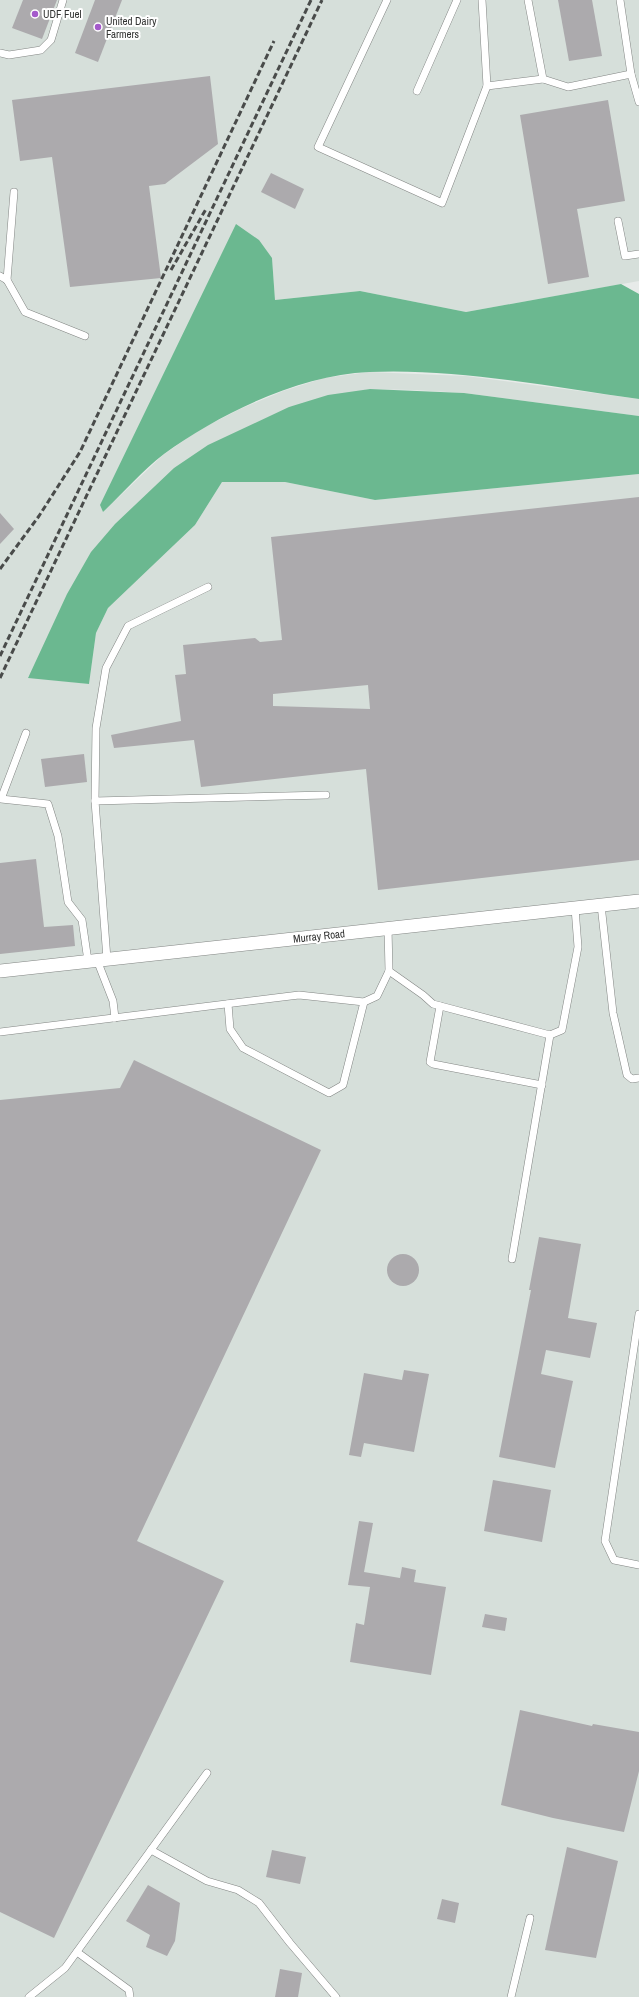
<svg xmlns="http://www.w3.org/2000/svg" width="639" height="1997" font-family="'Archivo Narrow',sans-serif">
<rect width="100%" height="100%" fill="#e7ebe9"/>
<polygon fill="#d6dfda" points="0,0 639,0 639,281 466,312 360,291 275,300 272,258 100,505 103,512 163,455 199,430 240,409 283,391 324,378 368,372 466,376 639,399 639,416 464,393 414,390 369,389 289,407 28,677 89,684 96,633 108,608 195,525 222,482 285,482 375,500 639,474 639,1997 0,1997"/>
<g fill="#6bb890">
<path d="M236 224 259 240 272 258 275 300 360 291 466 312 621 284 639 294V399C553 387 456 368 369 372 300 375 220 413 164 454 142 471 123 493 103 512L100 505Z"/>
<polygon points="370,389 464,393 639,416 639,474 375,500 285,482 222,482 195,525 108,608 96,633 89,684 28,678 67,594 91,552 115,524 174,468 208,445 289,407 328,395"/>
</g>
<g fill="#acaaad" fill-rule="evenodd">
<polygon points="23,0 57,0 42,39 12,28"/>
<polygon points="95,0 122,0 98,62 75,53"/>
<polygon points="558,0 592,0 602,56 569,61"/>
<polygon points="210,76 218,144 165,184 149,186 161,278 70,287 52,157 20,161 12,100"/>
<polygon points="608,100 625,201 577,209 589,277 548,284 520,115"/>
<polygon points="271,173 304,189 295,209 261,192"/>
<path d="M639 497V860L378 890 366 769 201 787 194 740 114 748 111 735 181 721 175 675 186 674 183 645 255 638 260 642 282 640 271 537ZM368 685 370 709 273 706V694Z"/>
<polygon points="0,513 14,529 0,544"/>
<polygon points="84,754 87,782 45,787 41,759"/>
<polygon points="36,859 44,927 73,925 75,946 0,954 0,863"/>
<polygon points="134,1060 321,1150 137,1541 224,1581 54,1938 0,1912 0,1100 120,1088"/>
<polygon points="539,1237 581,1244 568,1318 597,1323 590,1358 546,1350 541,1374 573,1381 555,1468 499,1457 531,1290 529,1290"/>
<circle cx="403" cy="1270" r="16"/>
<polygon points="404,1370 429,1374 414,1452 364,1443 361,1457 349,1455 364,1373 402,1380"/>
<polygon points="493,1480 551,1490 542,1542 484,1531"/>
<polygon points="359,1521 373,1523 364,1572 400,1578 402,1567 416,1570 414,1582 446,1587 431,1675 350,1662 356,1623 364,1625 370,1587 348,1585"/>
<polygon points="485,1614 507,1618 505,1631 482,1627"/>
<polygon points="520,1710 592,1726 593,1724 639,1732 639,1771 624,1832 553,1818 501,1805"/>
<polygon points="567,1847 618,1861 596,1958 545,1950"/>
<polygon points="272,1850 306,1857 300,1884 266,1877"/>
<polygon points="148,1885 180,1903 175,1941 167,1956 146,1947 150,1935 126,1921"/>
<polygon points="442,1899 459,1903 455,1923 437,1919"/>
<polygon points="280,1969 302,1973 298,1997 275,1997"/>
</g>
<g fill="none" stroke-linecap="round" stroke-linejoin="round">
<g stroke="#828583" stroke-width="8">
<g id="service">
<polyline points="387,0 318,147 442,203 487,86"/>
<polyline points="482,0 487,86 543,79"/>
<polyline points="528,0 543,79 568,87 631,74 639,102"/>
<polyline points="620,0 631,74"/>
<polyline points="0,53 9,55 41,50 51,40 63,0"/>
<polyline points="417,91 457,0"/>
<polyline points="618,221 625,256 639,254"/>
<polyline points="0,276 7,280 25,312 85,336"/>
<polyline points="7,280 14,192"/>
<polyline points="26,733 1,799 48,804 58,836 68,902 82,920 88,961"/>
<polyline points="95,801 96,728 106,668 128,626 208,587"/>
<polyline points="601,905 613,1013 627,1075 632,1079 639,1078"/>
<polyline points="388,928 389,971 423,995 433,1004 550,1035 562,1030 578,947 575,908"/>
<polyline points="107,959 95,801 326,795"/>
<polyline points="97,960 113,1001 115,1018"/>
<polyline points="228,1004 230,1029 243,1048 329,1093 343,1085 364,1002"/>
<polyline points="440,1006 430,1062 433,1064 542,1085"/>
<polyline points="0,1032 299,995 364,1002 377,996 389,971"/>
<polyline points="512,1259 550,1035"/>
<polyline points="639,1314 605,1541 614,1560 639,1565"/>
<polyline points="151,1850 207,1881 238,1890 259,1903 290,1943 336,1997"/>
<polyline points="77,1952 129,1990 130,1997"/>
<polyline points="29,1997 65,1968 207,1773"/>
<polyline points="511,1997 530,1918"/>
</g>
</g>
<g stroke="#828583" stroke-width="14">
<polyline id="minor" points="0,971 639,901"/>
</g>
<use href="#service" stroke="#fff" stroke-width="7"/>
<use href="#minor" stroke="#fff" stroke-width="13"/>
<g stroke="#494b4a" stroke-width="3" stroke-dasharray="6 3" stroke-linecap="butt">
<polyline points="171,270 206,209"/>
<polyline points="0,569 39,516 80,452 274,41"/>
<polyline points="0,656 311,0"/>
<polyline points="0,678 322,0"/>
</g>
</g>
<g fill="#a459cb" stroke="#fff" stroke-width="1.5">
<circle cx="35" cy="14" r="4"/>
<circle cx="98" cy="27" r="4"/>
</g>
<g text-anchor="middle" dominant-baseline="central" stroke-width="4" stroke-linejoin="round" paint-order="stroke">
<g font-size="11" fill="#323332" stroke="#fff" text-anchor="start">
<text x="43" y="14">UDF Fuel</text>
<text x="106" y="21">United Dairy<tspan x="106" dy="13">Farmers</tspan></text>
</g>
<g font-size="11" fill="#323332" stroke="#fff">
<text transform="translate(319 936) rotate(-6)">Murray Road</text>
</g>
</g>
</svg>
